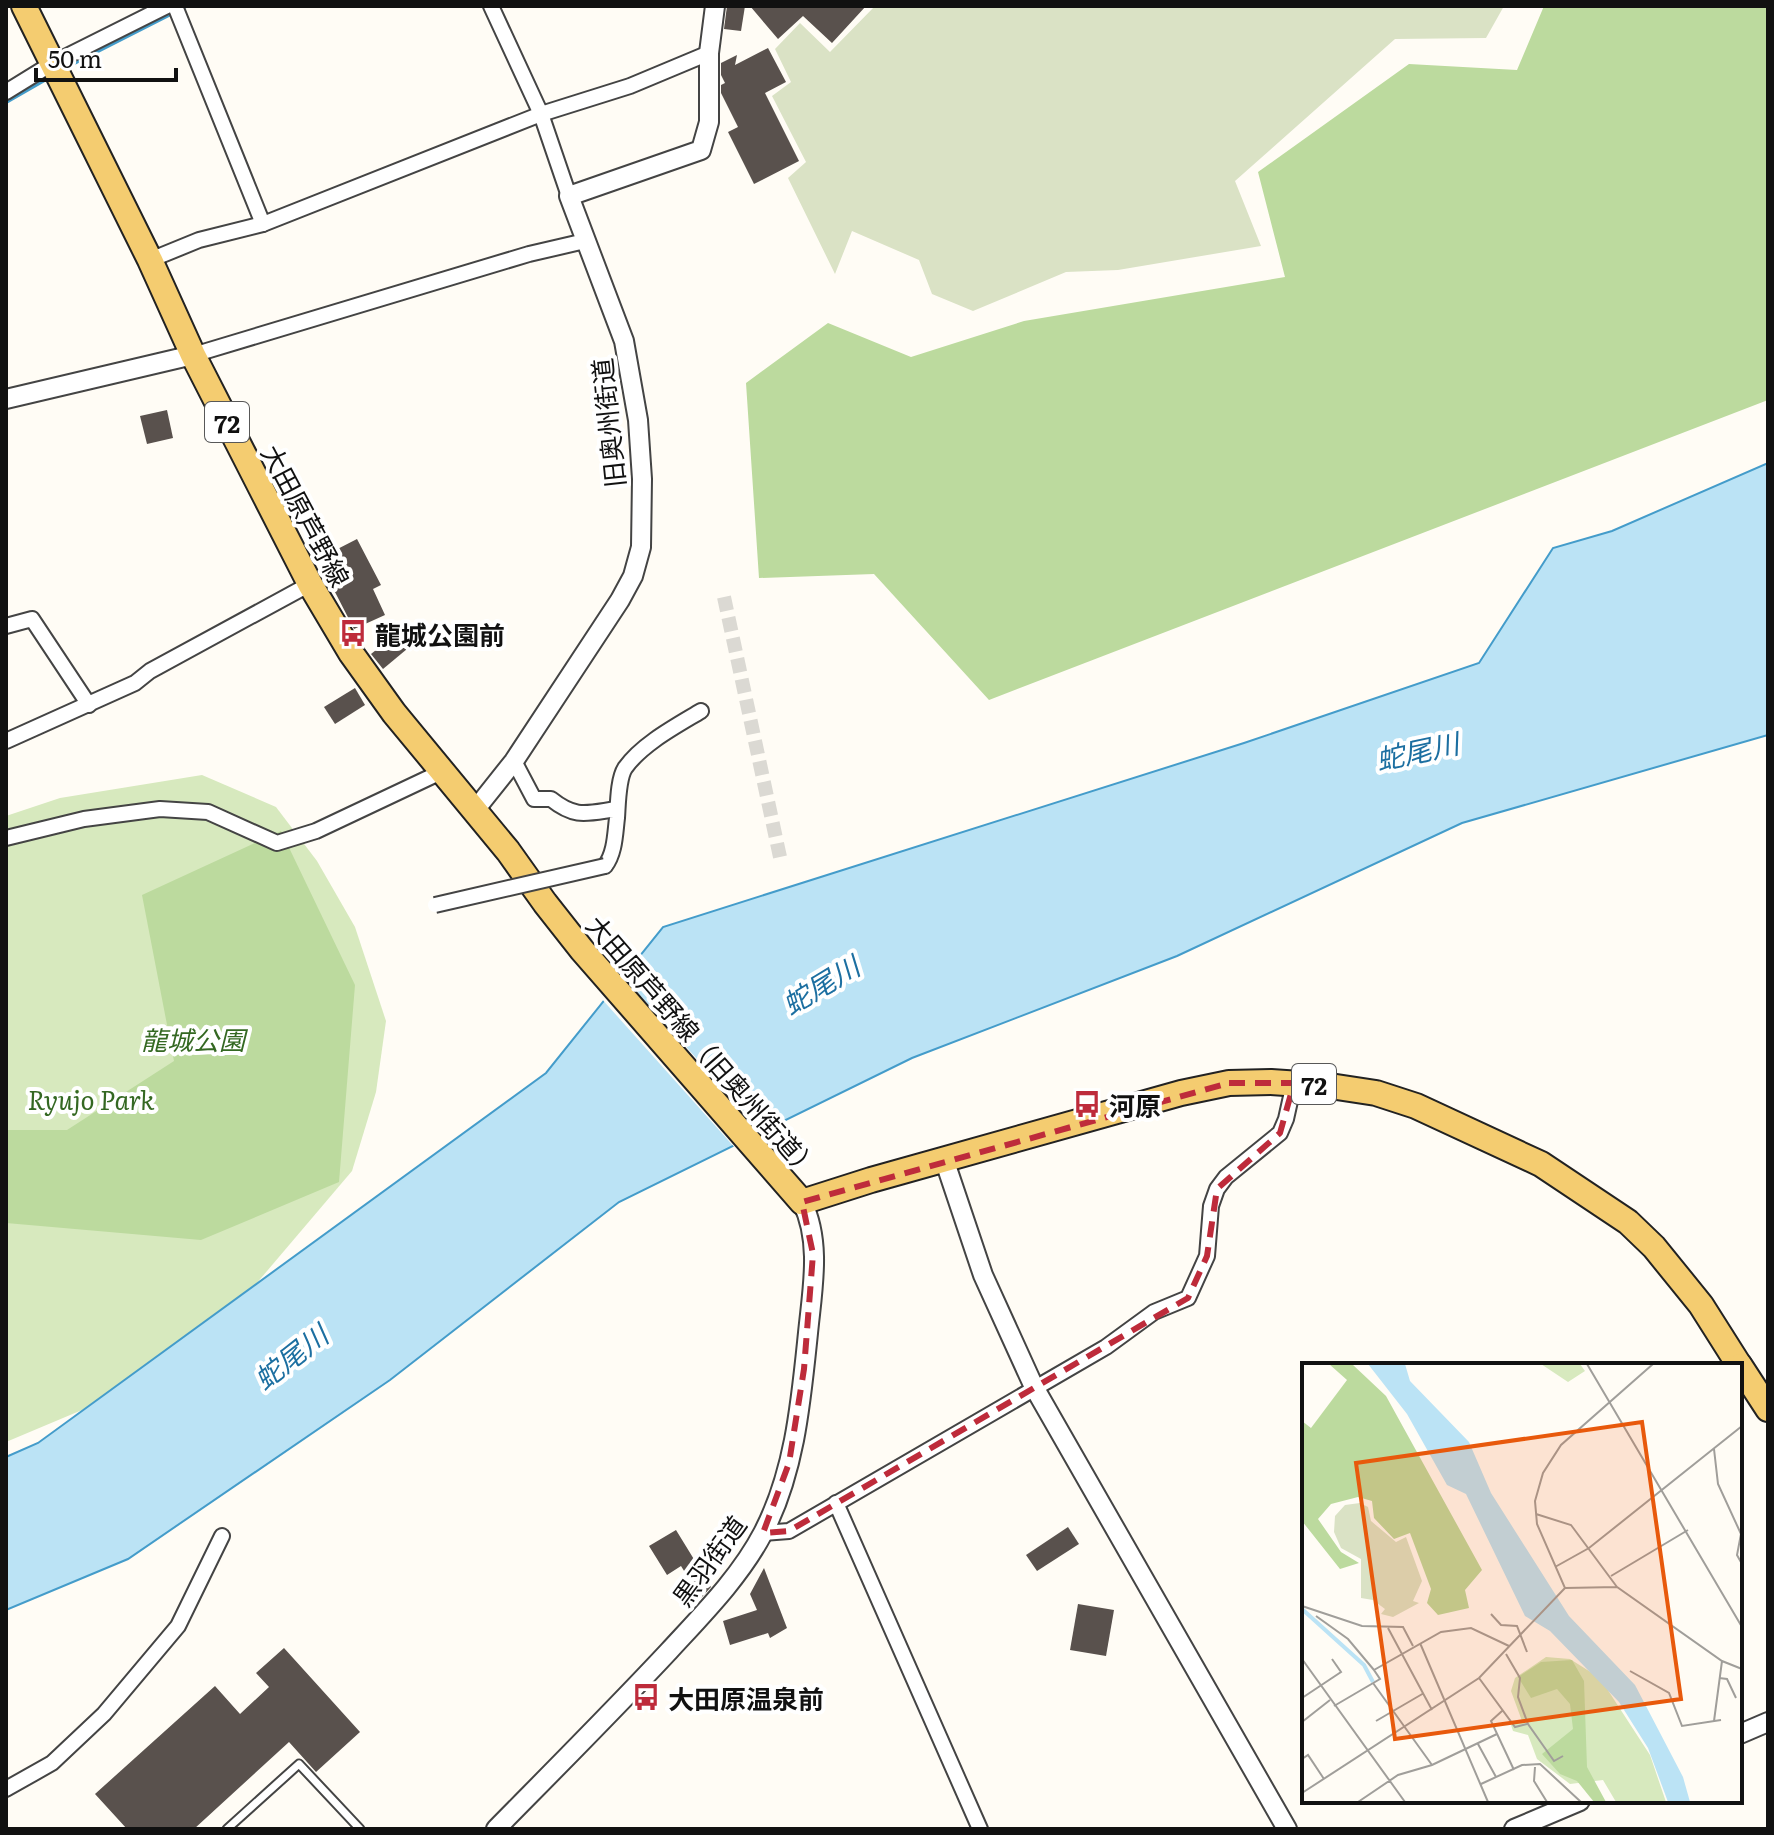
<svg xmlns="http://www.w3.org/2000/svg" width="1774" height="1835" font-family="Literata,'Noto Sans JP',serif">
<rect width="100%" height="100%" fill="#fffcf5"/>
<polygon fill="#d7e9be" points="202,775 276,807 317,861 355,927 386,1021 376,1092 352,1171 205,1344 82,1410 6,1442 6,816 60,798"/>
<g fill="#bcda9e">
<polygon points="1544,6 1768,6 1768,400 989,700 874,574 759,578 746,383 828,323 911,357 1024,321 1285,277 1258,172 1409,64 1517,70"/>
<polygon points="281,831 355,985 339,1182 201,1240 6,1223 6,1130 67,1130 174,1061 142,895"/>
</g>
<polygon fill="#dae2c5" points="875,6 1504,6 1486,38 1395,39 1235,181 1261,246 1118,270 1066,272 973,311 932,294 919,260 852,231 835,274 788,178 806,162 772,96 791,82 775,49 800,23 830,52"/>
<polygon fill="#bbe3f5" stroke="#449cca" stroke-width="2" points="1768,463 1768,735 1462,823 1177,956 912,1058 619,1202 390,1380 128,1559 6,1610 6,1457 38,1443 546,1073 663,927 1244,743 1479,663 1553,548 1612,531"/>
<polygon fill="#fffcf5" points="621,974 765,1135 736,1149 601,998"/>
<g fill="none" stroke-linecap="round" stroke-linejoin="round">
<g stroke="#449cca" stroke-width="6">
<polyline points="62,68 184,6"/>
<polyline points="6,101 53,74"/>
</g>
</g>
<g fill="#59514d">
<polygon points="727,6 745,6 741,31 724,29"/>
<polygon points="750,6 866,6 832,43 803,16 778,39"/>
<polygon points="768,48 786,82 765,93 799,161 754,184 728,132 738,127 721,93 721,85 725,83 721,75 721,63 737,55 735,65"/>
<polygon points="167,410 173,438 147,444 140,416"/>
<polygon points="357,539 381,585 373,589 385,615 354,629 318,559"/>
<polygon points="396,634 407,649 383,669 371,654"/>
<polygon points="355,688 365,705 335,724 324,707"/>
<polygon points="1068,1527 1079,1544 1037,1571 1026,1555"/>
<polygon points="676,1530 711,1587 701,1598 681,1566 667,1575 649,1546"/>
<polygon points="764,1568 787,1628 770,1638 768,1633 730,1645 723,1621 757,1610 750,1594"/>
<polygon points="1078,1604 1114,1610 1106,1656 1070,1650"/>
<polygon points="284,1648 360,1732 316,1772 289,1742 194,1829 127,1829 95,1794 215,1686 240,1714 269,1687 256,1673"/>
</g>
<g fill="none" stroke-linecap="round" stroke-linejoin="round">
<polyline stroke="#dbd9d3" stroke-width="14" stroke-dasharray="14 7" stroke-linecap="butt" points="724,597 780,857"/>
<g stroke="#444" stroke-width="11">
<polyline id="service" points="227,1829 299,1764 360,1829"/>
</g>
<g stroke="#444" stroke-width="18">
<g id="minor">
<polyline points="175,6 263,224"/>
<polyline points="491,6 541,114 569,196"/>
<polyline points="6,92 53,63 167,6"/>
<polyline points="150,260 199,240 263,224 541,114 630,86 709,53"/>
<polyline points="193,355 529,254 585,241"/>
<polyline points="6,626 32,619 89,705"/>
<polyline points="6,741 135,683 150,671 310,584"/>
<path d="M514 761 534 799H551C576 819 587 813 617 809"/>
<polyline points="6,838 84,819 160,809 208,812 277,843 316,831 441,772"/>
<path d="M605 866C615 853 615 834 617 818 618 804 618 779 625 768 642 744 676 726 701 711"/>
<polyline points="836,1503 980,1829"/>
<polyline points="763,1533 789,1531 1106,1347 1154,1312 1188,1298 1207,1256 1211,1206 1217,1189 1226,1177 1280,1133 1286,1119 1294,1083"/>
<polyline points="6,1789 52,1763 104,1714 178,1626 222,1536"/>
</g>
</g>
<g stroke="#444" stroke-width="22">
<g id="tertiary">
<polyline points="6,399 193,355"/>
<polyline points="475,810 514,761 620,600 633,576 641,547 642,479 638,420 624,341 569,196 701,150 709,122 709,53 715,6"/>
<polyline points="944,1159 983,1275 1034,1387 1287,1829"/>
<polyline points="1740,1734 1768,1722"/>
<path d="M496 1829C554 1770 612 1712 669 1651 702 1615 740 1577 763 1533 795 1472 801 1401 808 1333 812 1291 822 1242 802 1202"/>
<polyline points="1514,1829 1580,1801"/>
</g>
</g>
<g stroke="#222" stroke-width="28">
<g id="primary">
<polyline points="24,6 150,260 193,355 310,584 351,653 394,713 508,851 545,903 582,950 802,1202 871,1180 1181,1093 1229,1083 1271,1082 1330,1086 1376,1093 1416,1106 1541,1164 1628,1222 1654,1247 1701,1305 1739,1365"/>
<polyline points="1740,1366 1768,1409"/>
</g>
</g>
<use href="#service" stroke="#fff" stroke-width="7"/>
<use href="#minor" stroke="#fff" stroke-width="14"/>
<use href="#tertiary" stroke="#fff" stroke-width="18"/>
<use href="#primary" stroke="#f4cc70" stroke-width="24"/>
<g stroke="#444" stroke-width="18" stroke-linecap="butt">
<polyline id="minor-bridge" points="435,905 605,866"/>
</g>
<use href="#minor-bridge" stroke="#fff" stroke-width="14"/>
</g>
<path fill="none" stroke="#be2b3b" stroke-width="6" stroke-dasharray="16 10" stroke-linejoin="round" d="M1229 1083H1294L1280 1133 1217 1189 1207 1256 1188 1298 789 1531 763 1533 789 1463 804 1369 813 1254 802 1202Z"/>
<defs>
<g id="bus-bare" transform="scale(2.16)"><path d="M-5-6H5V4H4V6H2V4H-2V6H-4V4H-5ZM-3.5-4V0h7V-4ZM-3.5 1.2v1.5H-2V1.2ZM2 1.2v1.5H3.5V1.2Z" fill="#be2b3b" stroke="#fff" stroke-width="2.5" paint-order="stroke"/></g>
</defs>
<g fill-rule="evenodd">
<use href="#bus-bare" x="353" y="633"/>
<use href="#bus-bare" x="1087" y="1104"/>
<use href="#bus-bare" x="646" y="1697"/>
</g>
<g text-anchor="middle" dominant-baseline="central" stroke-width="8" stroke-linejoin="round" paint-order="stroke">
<g fill="#fff" stroke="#585858" stroke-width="2">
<rect x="205" y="402" width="44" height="40" rx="6"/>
<rect x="1292" y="1064" width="44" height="40" rx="6"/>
</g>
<g font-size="24" font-weight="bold" fill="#111">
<text x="227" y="422">72</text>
<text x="1314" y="1084">72</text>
</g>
<g font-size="26" fill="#111" stroke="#fff">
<text transform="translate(607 423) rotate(-96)">旧奥州街道</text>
<text transform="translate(307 515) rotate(62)">大田原芦野線</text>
<text transform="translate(704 1046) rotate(49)">大田原芦野線（旧奥州街道）</text>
<text transform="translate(708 1560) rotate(-54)">黒羽街道</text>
</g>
<g font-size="26" font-weight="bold" fill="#111" stroke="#fff" text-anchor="start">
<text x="375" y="633">龍城公園前</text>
<text x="1109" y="1104">河原</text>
<text x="668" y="1697">大田原温泉前</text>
</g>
<g font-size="26" font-style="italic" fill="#346822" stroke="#fff">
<text x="193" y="1038">龍城公園</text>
<text x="91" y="1098">Ryujo Park</text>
</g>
<g font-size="28" font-style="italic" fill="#1c6fa1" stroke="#fff">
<text transform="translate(1417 750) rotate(-12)">蛇尾川</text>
<text transform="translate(820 984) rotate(-31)">蛇尾川</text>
<text transform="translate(290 1356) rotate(-38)">蛇尾川</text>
</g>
</g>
<g transform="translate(1302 1363)">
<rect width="440" height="440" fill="#fffcf5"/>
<path d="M239 1H278L283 8 266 19ZM244 294 268 296 298 315 348 392 364 439H314L301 417 268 421 235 396 226 372 211 368 209 362 220 358 209 328 213 315Z" fill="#d7e9be"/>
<path d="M27 1H50L84 33 180 207 163 227 167 245 136 252 125 240 129 226 108 170 92 176 72 155 70 138 56 134 29 141 16 156 39 189 57 200 38 206 0 158V58L9 65 45 17ZM270 297 282 318 285 404 304 439H292L275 418 258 411 240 391 271 366 268 341 255 326 229 335 216 314 239 299Z" fill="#bcda9e"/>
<path d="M58 140 66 144 69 158 94 179 104 174 120 218 111 238 117 240 91 254 79 251 83 246 71 237 59 235V196L39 185 32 169 33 153 43 142Z" fill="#dae2c5"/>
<path d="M66 1H103L108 18 167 79 189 130 267 253 333 322 381 414 388 439H366L346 385 317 339 248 268 223 253 164 131 145 122 105 51Z" fill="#bbe3f5"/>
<path fill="none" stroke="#bbe3f5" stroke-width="4" d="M0 246 62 302 71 319"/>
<path fill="none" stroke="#a09e9a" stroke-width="2" d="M285 1 440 264M412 86 416 121 439 171 435 192 440 201M234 151 269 162 315 224M253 204 287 185 440 63M309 213 386 167M263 225 315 224 420 298 440 306M0 243 60 263 101 264 111 283M189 251 199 262 215 263 225 289M14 253 46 276 72 307M86 265 130 347M118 280 186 439M204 291 218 315 216 334 226 361 252 398 261 393M0 296 103 439M328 308 367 330 380 363 419 357M177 315 213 364 225 361M417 315 425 316 434 335M71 320 130 402M0 335 39 309 30 296M32 343 78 316 72 307 139 269 169 265 207 283M200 348 189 358 212 407M74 358 122 330M412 358 420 298M0 359 28 337M176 381 194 414M0 396 6 392 22 416M233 404 232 418 245 439M179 421 220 402 238 401 279 439M0 430 177 315 263 225 235 161 233 138 241 110 259 82 351 1M56 439 96 412 130 402 195 371"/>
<path fill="#e8590c" fill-opacity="0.15" stroke="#e8590c" stroke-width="4" d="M340 59 379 336 93 376 54 100Z"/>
<rect width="440" height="440" fill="none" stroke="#111" stroke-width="4"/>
</g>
<rect width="1774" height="1835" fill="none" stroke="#111111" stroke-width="16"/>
<path d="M36 68v12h140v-12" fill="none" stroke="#111111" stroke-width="4"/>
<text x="48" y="68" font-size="24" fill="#111111" stroke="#ffffff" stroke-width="6" paint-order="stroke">50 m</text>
</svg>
